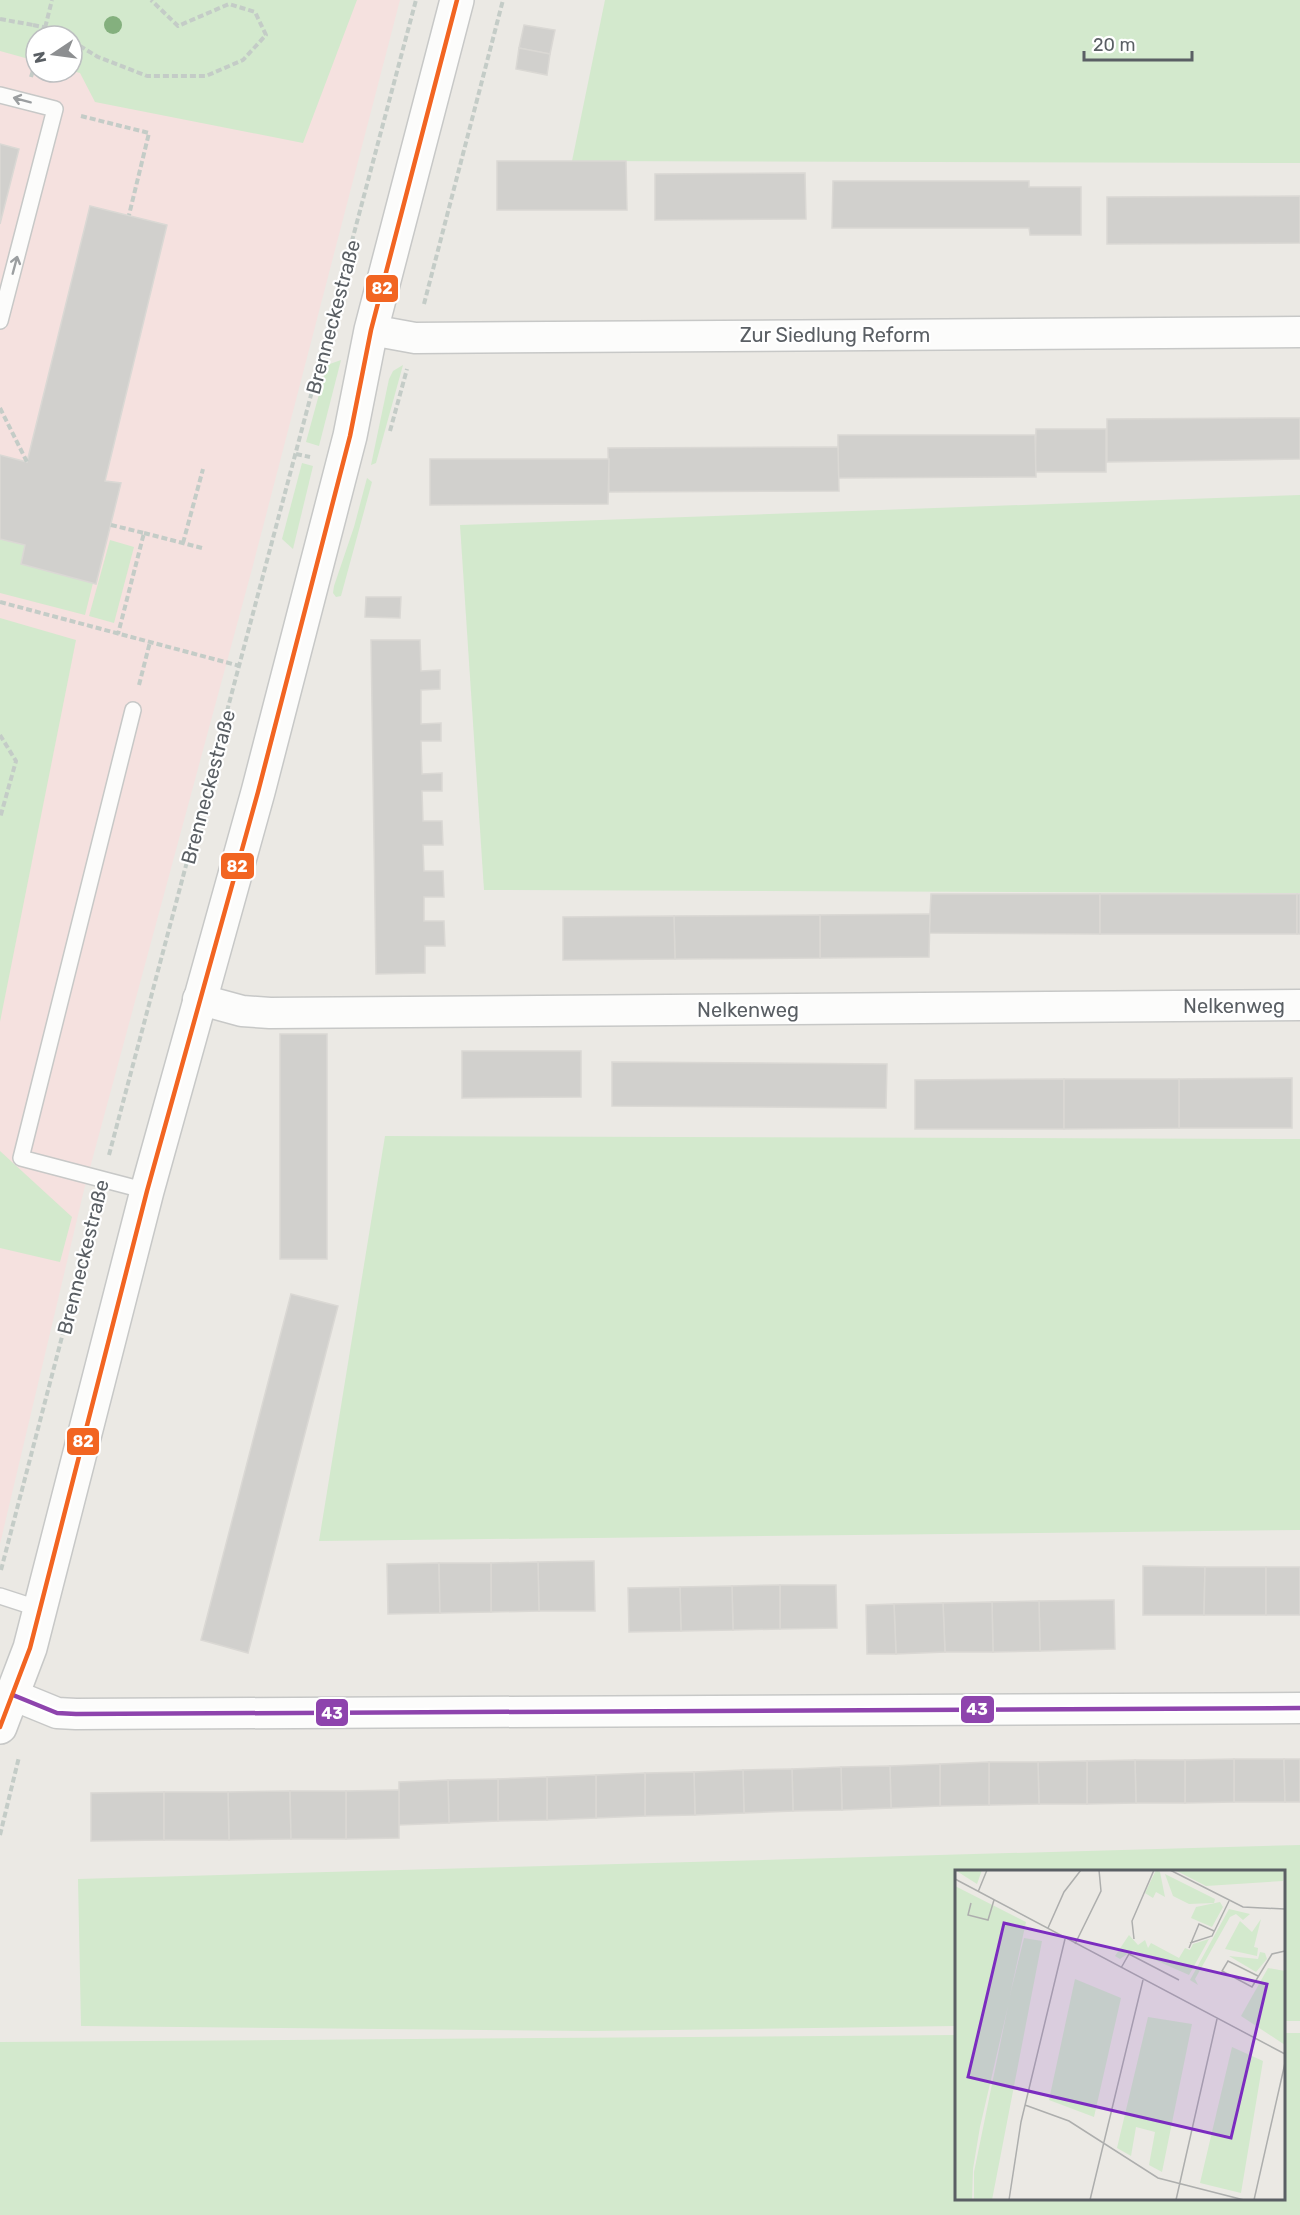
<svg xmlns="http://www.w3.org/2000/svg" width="1300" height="2215" font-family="Rubik,sans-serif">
<rect width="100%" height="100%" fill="#ebe9e4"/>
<path fill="#f5e1df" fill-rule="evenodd" d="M0 0H400L252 569 84 1190 0 1544ZM36 36H72V72H36Z"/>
<g fill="#d3e9cd">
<polygon points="0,0 357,0 303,143 95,102 80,73 72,71 72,36 36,36 36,61 0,51"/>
<polygon points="605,0 1300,0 1300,163 572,161"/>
<polygon points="341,360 319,446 306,442 327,365"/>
<polygon points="403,365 376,463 371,465 389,379 393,371"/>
<polygon points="302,463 313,466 293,549 282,539"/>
<polygon points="367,478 372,482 341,596 336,597 333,593 334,586 354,527"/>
<polygon points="1300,495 1300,893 484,890 460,525"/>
<polygon points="0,539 25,545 93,583 85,615 0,593"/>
<polygon points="110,540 134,547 114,623 89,616"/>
<polygon points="0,618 76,640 0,1022"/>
<polygon points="385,1136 1300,1139 1300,1530 319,1541"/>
<polygon points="0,1151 72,1217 60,1262 0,1248"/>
<polygon points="1300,1845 1300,2021 1284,2021 1284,1872 956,1872 956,2026 592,2031 81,2026 78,1879"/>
<polygon points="1284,2033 1300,2033 1300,2215 0,2215 0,2042 956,2035 956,2198 1284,2198"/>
</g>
<g fill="#d1d0cd" stroke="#dad8d4" stroke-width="1.5">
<polygon points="524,25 555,30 550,54 519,48"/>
<polygon points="519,48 550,54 547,75 516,69"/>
<polygon points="0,144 19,149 0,224"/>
<polygon points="497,161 626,161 627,210 497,210"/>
<polygon points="805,173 806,219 655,220 655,174"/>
<polygon points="833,181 1029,181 1029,187 1081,187 1081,235 1030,235 1029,228 832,228"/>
<polygon points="1300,196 1300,243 1107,244 1107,197"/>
<polygon points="90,206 167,225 105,481 121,483 96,584 21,564 25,545 0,539 0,455 27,462"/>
<polygon points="1276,418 1300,418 1300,459 1107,462 1107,419"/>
<polygon points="1036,429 1106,429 1106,472 1035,472"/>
<polygon points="838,435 1035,435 1036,477 838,478"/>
<polygon points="838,447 839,491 609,492 608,448"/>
<polygon points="430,459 609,459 608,504 430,505"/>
<polygon points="366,597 401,597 400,618 365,617"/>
<polygon points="371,640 420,640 421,671 440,670 440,689 421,690 421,724 441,723 441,741 421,741 422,774 442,773 442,791 422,791 423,821 442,821 443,845 423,845 424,871 443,871 444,897 424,897 424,921 444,921 445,946 425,946 425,973 376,974"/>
<polygon points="931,894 1100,894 1100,934 929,933"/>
<rect x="1100" y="894" width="197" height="40"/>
<rect x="1297" y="894" width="3" height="40"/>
<polygon points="930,914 929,957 820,958 820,915"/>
<polygon points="820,915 820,958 675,959 674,916"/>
<polygon points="674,916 675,959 563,960 563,917"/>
<rect x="280" y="1034" width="47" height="225"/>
<polygon points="462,1051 581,1051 581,1097 462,1098"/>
<polygon points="612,1062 887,1064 886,1108 612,1106"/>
<polygon points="1292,1078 1292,1128 1179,1128 1179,1079"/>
<polygon points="1064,1079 1064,1129 915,1129 915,1080"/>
<polygon points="1064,1079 1179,1079 1179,1128 1064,1129"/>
<polygon points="291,1294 338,1306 248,1653 201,1640"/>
<polygon points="594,1561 595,1611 539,1611 538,1562"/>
<polygon points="538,1562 539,1611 491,1612 491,1563"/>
<polygon points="439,1563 440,1613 388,1614 387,1564"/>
<polygon points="439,1563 491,1563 491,1612 440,1613"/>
<polygon points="1143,1566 1205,1567 1204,1615 1143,1615"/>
<polygon points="1205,1567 1266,1567 1266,1615 1204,1615"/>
<rect x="1266" y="1567" width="34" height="48"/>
<polygon points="780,1585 836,1585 837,1628 780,1629"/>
<polygon points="780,1585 780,1629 733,1630 732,1586"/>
<polygon points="732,1586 733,1630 681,1631 680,1587"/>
<polygon points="680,1587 681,1631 629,1632 628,1588"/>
<polygon points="1114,1600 1115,1649 1040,1651 1039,1601"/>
<polygon points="1039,1601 1040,1651 993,1652 992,1602"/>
<polygon points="992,1602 993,1652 945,1652 943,1603"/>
<polygon points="943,1603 945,1652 896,1654 894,1604"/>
<polygon points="894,1604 896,1654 867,1654 866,1605"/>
<polygon points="1234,1759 1284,1759 1285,1802 1234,1802"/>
<polygon points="1234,1759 1234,1802 1185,1803 1185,1760"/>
<polygon points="1284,1759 1300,1759 1300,1802 1285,1802"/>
<polygon points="1135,1760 1185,1760 1185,1803 1136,1803"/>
<polygon points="1135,1760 1136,1803 1087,1804 1087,1761"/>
<polygon points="1087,1761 1087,1804 1039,1804 1038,1762"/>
<polygon points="989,1762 1038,1762 1039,1804 989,1805"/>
<polygon points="989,1762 989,1805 940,1806 940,1764"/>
<polygon points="940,1764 940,1806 891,1808 890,1766"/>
<polygon points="890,1766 891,1808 842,1810 841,1767"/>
<polygon points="841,1767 842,1810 793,1811 792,1769"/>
<polygon points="792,1769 793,1811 744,1813 743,1770"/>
<polygon points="743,1770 744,1813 695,1815 694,1772"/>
<polygon points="694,1772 695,1815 645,1816 645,1773"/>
<polygon points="645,1773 645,1816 596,1818 596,1775"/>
<polygon points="596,1775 596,1818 547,1820 547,1777"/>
<polygon points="547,1777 547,1820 498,1821 498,1779"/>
<polygon points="498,1779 498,1821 449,1823 448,1780"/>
<polygon points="448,1780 449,1823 399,1825 399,1782"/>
<polygon points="399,1790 399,1838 346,1839 346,1791"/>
<polygon points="290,1791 291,1839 229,1840 228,1792"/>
<polygon points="290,1791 346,1791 346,1839 291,1839"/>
<polygon points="164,1792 164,1840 91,1841 91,1793"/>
<polygon points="164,1792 228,1792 229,1840 164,1840"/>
</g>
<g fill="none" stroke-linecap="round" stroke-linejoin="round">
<g stroke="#c7c8c7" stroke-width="18">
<g id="service">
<polyline points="0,95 55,109 0,321"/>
<polyline points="133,710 21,1158 147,1191"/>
<polyline points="0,1596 40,1609"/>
</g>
</g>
<g stroke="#c7c8c7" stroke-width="33">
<g id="minor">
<polyline points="371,330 415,338 1300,332"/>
<polyline points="198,999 242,1011 270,1013 1300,1005"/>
<polyline points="13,1695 57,1713 76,1714 1300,1708"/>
</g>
</g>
<g stroke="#c7c8c7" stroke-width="36">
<polyline id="tertiary" points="0,1727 30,1648 147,1191 258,792 350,436 371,330 457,0"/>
</g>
<g stroke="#c4ccc7" stroke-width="4" stroke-dasharray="6 3" stroke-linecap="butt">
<polyline points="0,19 33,25"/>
<polyline points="53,29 64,36"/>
<polyline points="43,36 52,0"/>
<polyline points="72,41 98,57 147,76 206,76 243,60 266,35 255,12 229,4 178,26 151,0"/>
<polyline points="31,77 36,61"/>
<polyline points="81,116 149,133 129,215"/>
<polyline points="424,304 503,0"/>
<polyline points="0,408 27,462"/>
<polyline points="390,431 407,369"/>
<polyline points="296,454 310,457"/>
<polyline points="111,525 144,533 118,634"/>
<polyline points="144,533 202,548"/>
<polyline points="183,543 203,469"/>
<polyline points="0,602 240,666"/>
<polyline points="139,685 150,642"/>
<polyline points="0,735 16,761 0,818"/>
<polyline points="109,1155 416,0"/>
<polyline points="1,1570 97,1203"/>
<polyline points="0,1835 19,1757"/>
</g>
<use href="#service" stroke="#fcfcfb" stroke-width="15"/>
<use href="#minor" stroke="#fcfcfb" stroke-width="30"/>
<use href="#tertiary" stroke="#fcfcfb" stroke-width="33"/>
<polyline stroke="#c4ccc7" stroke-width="4" stroke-dasharray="6 3" stroke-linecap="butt" points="33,25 53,29"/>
<g stroke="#fff" stroke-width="9">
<polyline id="bus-1" points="13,1695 57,1713 76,1714 1300,1708"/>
</g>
<g stroke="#fff" stroke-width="9">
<polyline id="bus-2" points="0,1727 30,1648 147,1191 258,792 350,436 371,330 457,0"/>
</g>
<use href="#bus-1" stroke="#8e44ad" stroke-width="4.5"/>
<use href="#bus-2" stroke="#f26522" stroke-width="4.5"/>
</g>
<circle fill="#84b07e" cx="113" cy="25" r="9"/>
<defs><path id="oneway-shaft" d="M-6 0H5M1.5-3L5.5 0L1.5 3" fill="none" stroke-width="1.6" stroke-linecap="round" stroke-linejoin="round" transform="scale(1.5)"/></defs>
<g stroke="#9b9ea0">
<use href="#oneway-shaft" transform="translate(22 100) rotate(-165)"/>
<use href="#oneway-shaft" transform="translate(15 265) rotate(-75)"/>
</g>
<g text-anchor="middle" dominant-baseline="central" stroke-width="4.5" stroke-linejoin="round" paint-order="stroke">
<g font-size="20" fill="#5a5f64" stroke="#fff">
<text transform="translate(333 317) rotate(-75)">Brenneckestraße</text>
<text x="835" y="335">Zur Siedlung Reform</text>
<text transform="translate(208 787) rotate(-75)">Brenneckestraße</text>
<text x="1234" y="1006">Nelkenweg</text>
<text x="748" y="1010">Nelkenweg</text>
<text transform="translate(83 1257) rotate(-76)">Brenneckestraße</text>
</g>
</g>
<g transform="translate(955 1870)">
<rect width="330" height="330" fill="#ebe9e4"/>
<path d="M0 0H27L22 14ZM201 0 205 2 210 27 201 22 198 28 190 23ZM220 0H329L328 11 251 16ZM210 4 260 29 259 33 234 34 218 26ZM0 16 71 52 55 125 69 68 87 71 37 330H19V302L53 136 25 257 18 299 17 330H0ZM265 32 268 37 257 57 236 48 241 37ZM274 39 295 44 288 50 281 44 275 47 240 109 243 115 235 110ZM306 49 299 77 303 78 302 86 270 79 285 51 297 62ZM174 65 183 75 190 70 193 78 196 73 224 88 230 78 235 80 238 74 254 69 234 105 178 80 165 89 160 86ZM305 82 310 83 312 89 301 102 274 86 303 89ZM313 98 330 101V175L286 146ZM120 109 166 128 139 247 94 230ZM193 147 237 154 207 302 194 295 200 262 181 257 176 286 162 278ZM277 177 308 191 286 323 245 313Z" fill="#d3e9cd"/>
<path fill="none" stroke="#adaead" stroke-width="1.5" d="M215 0 288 37 330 39M0 9 330 184M23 22 32 0M16 33 13 45 33 50 39 30M93 58 109 22 126 0M179 69 177 51 199 0M235 73 257 66 274 31M120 74 146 21 144 0M234 78 244 54 259 61M166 98 174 84 224 110M303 106 273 91 267 101 297 117 317 84 330 81M70 235 114 251 203 308 289 330M54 330 66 252 110 69M135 330 188 110M221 330 262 149M299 330 330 193"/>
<path fill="#7b2cbf" fill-opacity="0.15" stroke="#7b2cbf" stroke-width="3" d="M49 53 312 114 276 268 13 207Z"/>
<rect width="330" height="330" fill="none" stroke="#5a5f64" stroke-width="3"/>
</g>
<g stroke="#fff" stroke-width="2">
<rect x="365" y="274" width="34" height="29" rx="6" fill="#f26522"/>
<rect x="220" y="852" width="35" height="28" rx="6" fill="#f26522"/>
<rect x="66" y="1427" width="34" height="29" rx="6" fill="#f26522"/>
<rect x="960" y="1695" width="35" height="29" rx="6" fill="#8e44ad"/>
<rect x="315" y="1698" width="34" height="29" rx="6" fill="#8e44ad"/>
</g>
<g font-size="16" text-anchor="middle" font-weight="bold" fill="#fff">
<text x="382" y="294">82</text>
<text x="237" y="872">82</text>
<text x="83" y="1447">82</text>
<text x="977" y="1715">43</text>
<text x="332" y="1719">43</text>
</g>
<g transform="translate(54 54) rotate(257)"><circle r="28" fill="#ffffff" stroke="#bdbfc1" stroke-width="1.5"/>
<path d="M0-4.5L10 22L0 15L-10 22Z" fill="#8d8f91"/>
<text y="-9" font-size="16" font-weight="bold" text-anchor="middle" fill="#5a5f64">N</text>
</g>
<path d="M1084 51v9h108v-9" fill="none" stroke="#5a5f64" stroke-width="3"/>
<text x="1093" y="51" font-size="18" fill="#5a5f64" stroke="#ffffff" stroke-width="4.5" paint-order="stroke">20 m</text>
</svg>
